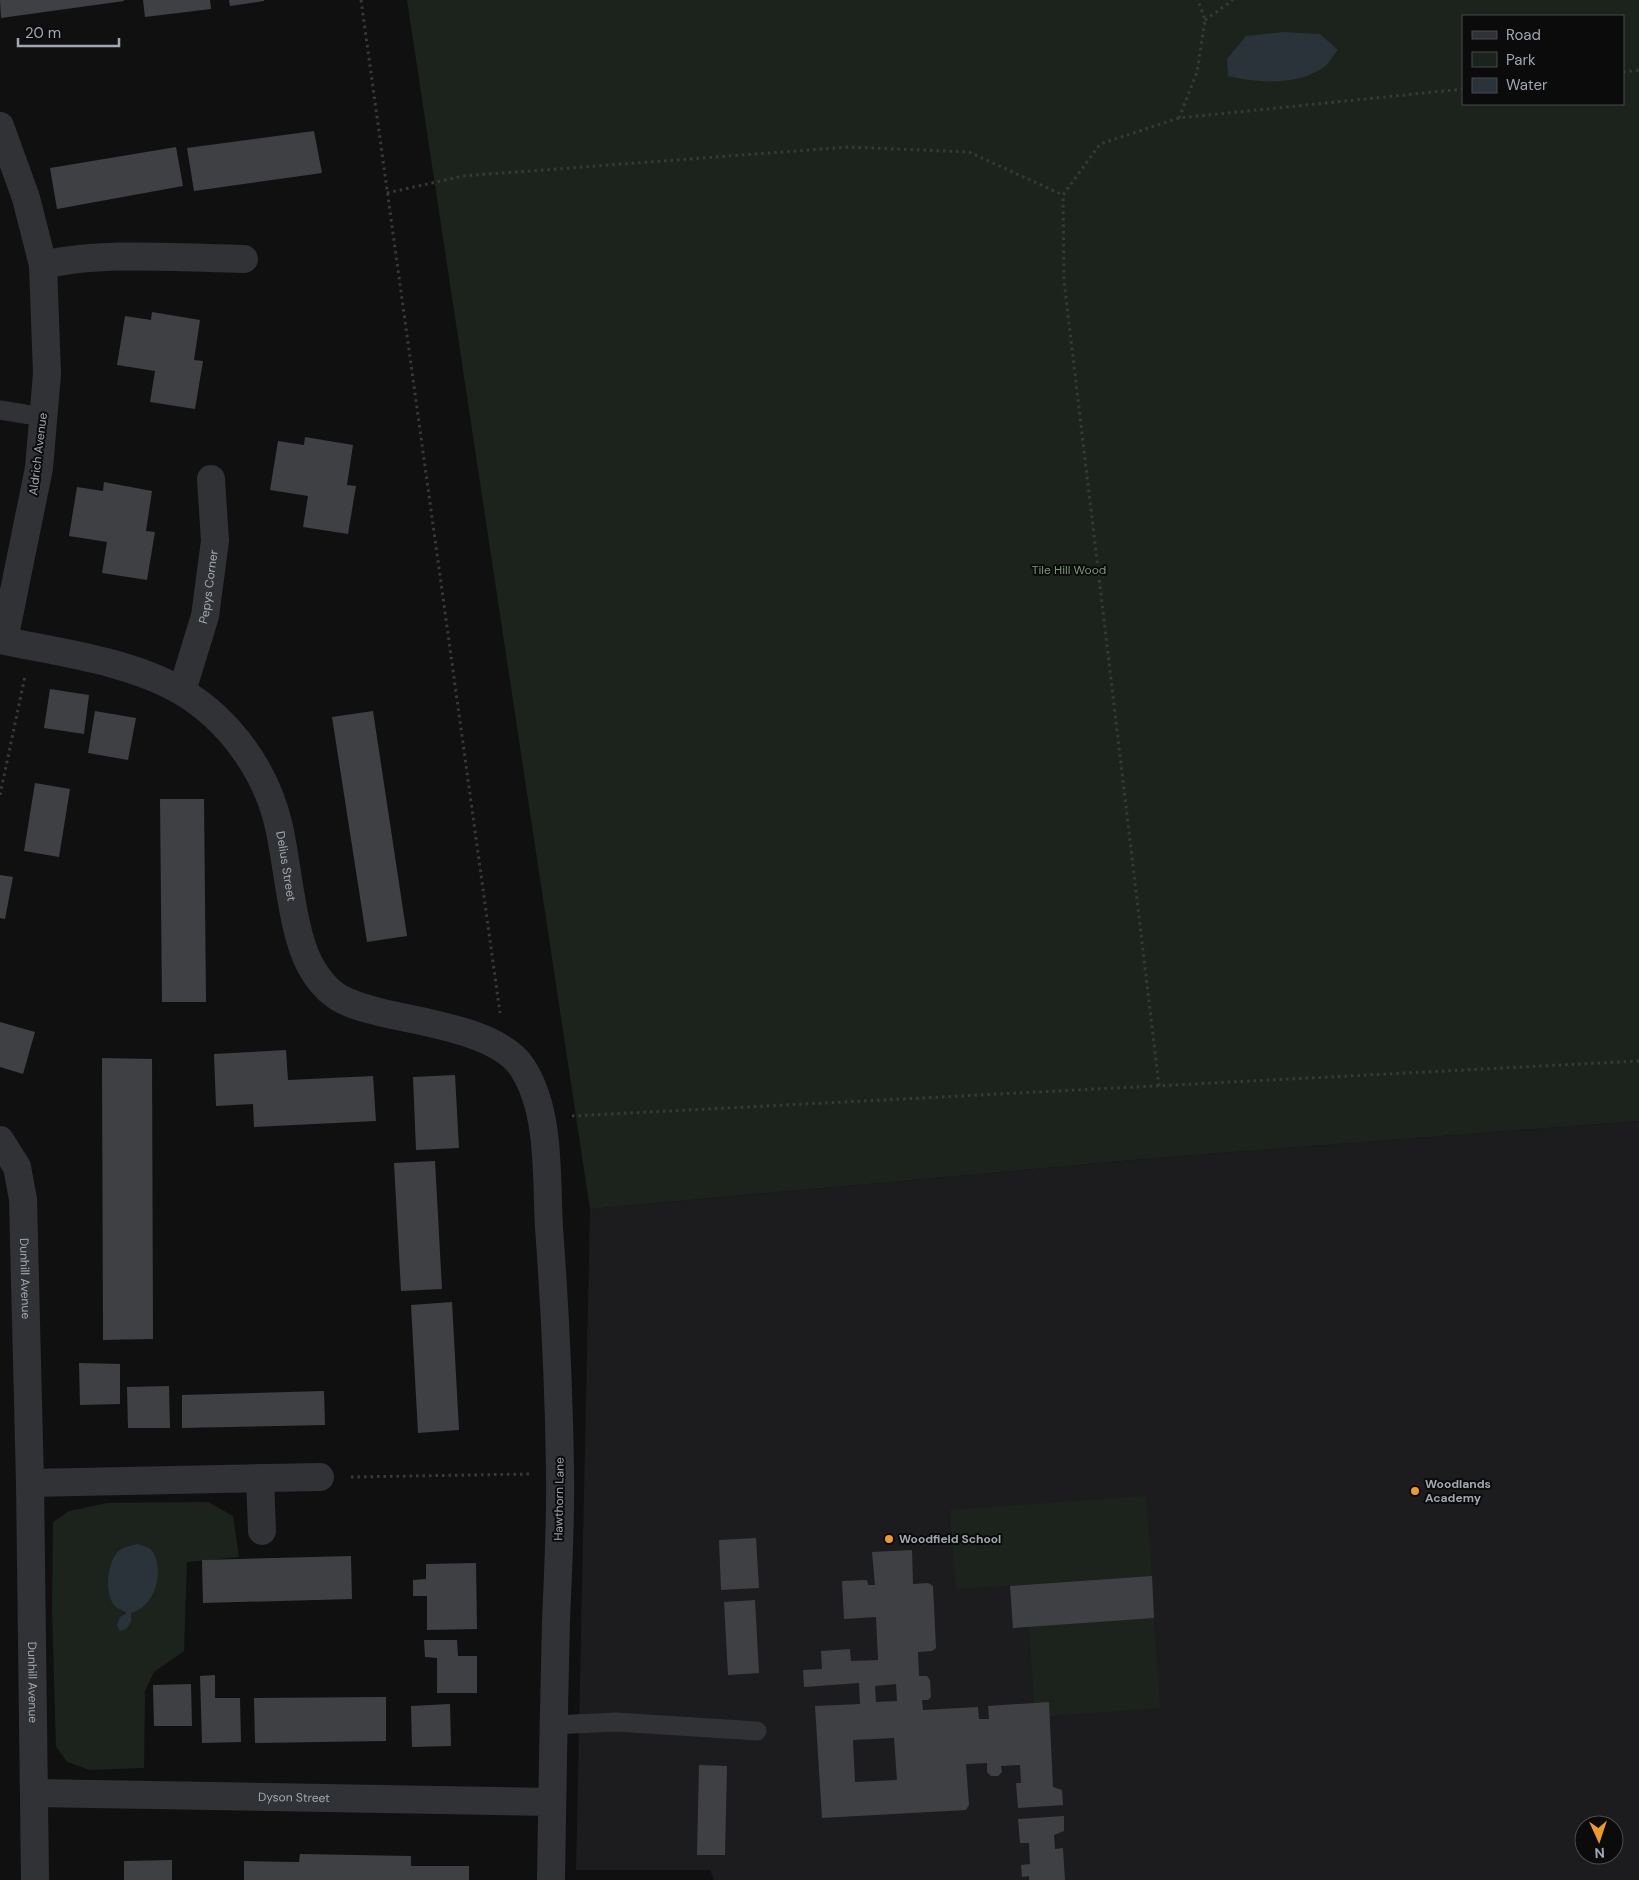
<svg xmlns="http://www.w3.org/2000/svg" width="1639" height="1880" font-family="'DM Sans',sans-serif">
<rect width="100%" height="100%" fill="#101011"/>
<path fill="#1c1c1e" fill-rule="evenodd" d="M1639 1121V1880H714L710 1870H576L590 1209 1167 1157ZM1584 1825H1614V1855H1584Z"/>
<g fill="#1c231c" fill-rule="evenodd">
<path d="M407 0H1639V1121L1167 1157 590 1209ZM1463 16H1623V104H1463Z"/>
<polygon points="1146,1496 1152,1576 956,1589 950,1510"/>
<polygon points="208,1502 233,1516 239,1557 187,1562 184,1651 154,1672 145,1691 144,1768 90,1770 67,1762 56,1746 52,1610 53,1522 69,1511 107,1503"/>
<polygon points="1154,1618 1160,1708 1049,1716 1034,1703 1029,1626"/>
</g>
<g fill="#2a3339">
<path d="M1283 32 1320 34 1338 50C1333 55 1329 64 1323 68 1294 86 1259 83 1228 76L1227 59 1246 36Z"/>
<path d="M137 1544C144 1546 151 1547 154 1554 164 1575 154 1607 131 1613V1622L126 1629 120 1631 117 1625 120 1617 127 1613C124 1611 119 1609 116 1607 104 1596 107 1566 116 1554 121 1547 130 1546 137 1544Z"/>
</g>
<g fill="#3f4044" fill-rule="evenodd">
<polygon points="0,0 124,0 124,1 1,18"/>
<polygon points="143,0 210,0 211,9 145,17"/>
<polygon points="229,0 264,0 264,1 230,6"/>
<polygon points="314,131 322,173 194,191 187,148"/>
<polygon points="176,147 183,186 57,209 50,168"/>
<polygon points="152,312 200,320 194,360 203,361 195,409 150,402 155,371 117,365 125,316 151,320"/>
<polygon points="305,437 353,445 347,485 356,486 348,534 303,527 308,496 270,490 278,441 304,445"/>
<polygon points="104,482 152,491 146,531 155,532 147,580 102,573 107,542 69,536 77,487 103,491"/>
<polygon points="50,689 89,695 84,734 44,728"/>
<polygon points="95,711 136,718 128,760 88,753"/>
<polygon points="373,711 407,936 367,942 332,717"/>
<polygon points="35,783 70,789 59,857 24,851"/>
<polygon points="160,799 204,799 206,1002 162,1002"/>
<polygon points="0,875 13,877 5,919 0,918"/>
<polygon points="0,1022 35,1032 23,1074 0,1067"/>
<polygon points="286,1050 288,1080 373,1076 376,1121 254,1127 253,1104 216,1106 214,1054"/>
<polygon points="102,1058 152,1059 153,1339 103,1340"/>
<polygon points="455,1075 459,1148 416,1150 413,1077"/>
<polygon points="435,1161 442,1289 401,1291 394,1163"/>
<polygon points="452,1302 459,1430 418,1433 411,1305"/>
<polygon points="79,1363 120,1364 120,1404 80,1405"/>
<polygon points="169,1386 170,1428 128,1428 127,1387"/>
<polygon points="324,1391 325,1425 182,1428 182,1395"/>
<polygon points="756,1538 759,1588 721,1590 719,1540"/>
<path d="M912 1550 913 1584 928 1583 933 1586 936 1648 932 1651 918 1652 919 1676H927L930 1680 931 1697 928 1700H922L923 1710 978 1707 979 1719H989L988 1706 1049 1702 1053 1787 1062 1790 1063 1805 1018 1808 1016 1783H1021L1020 1765 1001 1766 1002 1772 998 1776H991L987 1772V1763L966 1764 969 1805 966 1810 822 1818 815 1706 860 1704 859 1683 804 1687 803 1670 822 1669 821 1651 850 1649 851 1661 878 1660 876 1617 844 1619 842 1581 867 1580 868 1585H875L872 1552ZM896 1684 897 1701 876 1702 875 1686ZM894 1738 897 1780 855 1782 853 1740Z"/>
<polygon points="351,1556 352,1599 203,1603 202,1560"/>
<polygon points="476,1563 477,1629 427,1630 427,1596 413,1596 413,1580 426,1579 426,1564"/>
<polygon points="1152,1576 1154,1618 1013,1628 1010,1586"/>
<polygon points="755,1600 759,1673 728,1675 724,1602"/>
<polygon points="424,1640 457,1640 458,1656 477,1656 477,1693 437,1693 437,1658 425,1657"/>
<polygon points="215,1675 215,1698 240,1698 241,1742 202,1743 200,1676"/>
<polygon points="191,1684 192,1726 154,1726 153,1685"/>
<polygon points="386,1697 386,1741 255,1743 254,1698"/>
<polygon points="450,1704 451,1746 412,1747 411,1706"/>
<polygon points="699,1765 727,1766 725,1855 697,1855"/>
<polygon points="1064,1816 1064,1831 1054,1835 1055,1849 1063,1848 1065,1880 1029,1880 1029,1876 1022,1877 1021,1865 1030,1864 1029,1843 1020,1843 1018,1819"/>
<polygon points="300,1854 411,1856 411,1866 469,1866 469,1880 244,1880 244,1861 299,1862"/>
<polygon points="172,1860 172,1880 124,1880 124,1861"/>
</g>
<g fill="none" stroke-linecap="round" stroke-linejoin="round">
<g stroke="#37393d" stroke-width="3" stroke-dasharray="2.5 4" stroke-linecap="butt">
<polyline points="361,0 500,1013"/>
<polyline points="1205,20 1233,0"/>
<polyline points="1623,72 1639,70"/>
<polyline points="1179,118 1197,72 1205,20 1198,0"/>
<polyline points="387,193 463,176 849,147 969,152 1063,195"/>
<polyline points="0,795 25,676"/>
<polyline points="1159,1086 1064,281 1063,195 1100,144 1179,118 1463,89"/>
<polyline points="572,1116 1639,1061"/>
<polyline points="351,1477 530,1474"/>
</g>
<g stroke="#313236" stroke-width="19">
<polyline points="0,410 43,417"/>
<polyline points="553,1725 616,1722 757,1731"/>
</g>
<g stroke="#313236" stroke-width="28">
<polyline points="0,126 26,198 43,265 47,374 39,468 4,640"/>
<path d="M43 265C102 251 182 258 244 259"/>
<path id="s1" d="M0 640C57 652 130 661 181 691 230 720 267 772 279 827 288 866 292 932 310 965 316 976 325 988 335 995 347 1004 364 1008 379 1012 420 1022 498 1031 522 1067 551 1111 546 1177 549 1228 555 1309 559 1390 560 1471 561 1521 558 1571 556 1621 554 1707 552 1794 551 1880"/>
<path id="s2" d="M182 691 205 616 215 541 211 479"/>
<path id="s3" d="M0 1140 17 1167 23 1199 30 1483 35 1880"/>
<polyline points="260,1478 262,1531"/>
<polyline points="30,1483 320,1477"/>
<path id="s4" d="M35 1793 552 1802"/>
</g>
</g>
<g fill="#ed9a2c" stroke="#0b0b0c" stroke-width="2">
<circle cx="1415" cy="1491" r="5"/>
<circle cx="889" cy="1539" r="5"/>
</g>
<g text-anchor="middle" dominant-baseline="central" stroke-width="4" stroke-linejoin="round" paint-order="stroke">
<g font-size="12" fill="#a1a8b2" stroke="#0b0b0c">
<text transform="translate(38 454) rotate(-83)">Aldrich Avenue</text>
<text stroke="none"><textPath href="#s2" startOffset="108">Pepys Corner</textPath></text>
<text stroke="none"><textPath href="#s1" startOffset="401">Delius Street</textPath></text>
<text stroke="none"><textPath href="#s3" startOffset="144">Dunhill Avenue</textPath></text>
<text transform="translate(559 1499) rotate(-89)">Hawthorn Lane</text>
<text stroke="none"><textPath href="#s3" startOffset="548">Dunhill Avenue</textPath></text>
<text stroke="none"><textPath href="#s4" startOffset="259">Dyson Street</textPath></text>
</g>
<g font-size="12" fill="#799d78" stroke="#0b0b0c">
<text x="1069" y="570">Tile Hill Wood</text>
</g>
<g font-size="12" font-weight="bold" fill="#a1a8b2" stroke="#0b0b0c" text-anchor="start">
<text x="1425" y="1484">Woodlands<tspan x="1425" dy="14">Academy</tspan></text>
<text x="899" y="1539">Woodfield School</text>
</g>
</g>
<rect x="1462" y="15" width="162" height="90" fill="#0b0b0c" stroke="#474a4e"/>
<rect x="1472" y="31" width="25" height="8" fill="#313236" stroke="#474a4e"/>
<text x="1506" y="40" font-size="15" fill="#a1a8b2">Road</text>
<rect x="1472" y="52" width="25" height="15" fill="#1c231c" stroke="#474a4e"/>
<text x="1506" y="65" font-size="15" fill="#a1a8b2">Park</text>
<rect x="1472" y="78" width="25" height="15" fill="#2a3339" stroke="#474a4e"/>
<text x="1506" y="90" font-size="15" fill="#a1a8b2">Water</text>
<g transform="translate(1599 1840) rotate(177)"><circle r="24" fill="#0b0b0c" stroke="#474a4e"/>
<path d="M0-4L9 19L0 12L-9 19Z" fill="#ed9a2c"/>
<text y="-8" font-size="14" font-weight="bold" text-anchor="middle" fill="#a1a8b2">N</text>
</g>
<path d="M18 38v8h101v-8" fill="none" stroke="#a1a8b2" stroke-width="2.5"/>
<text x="25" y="38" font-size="15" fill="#a1a8b2" stroke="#0b0b0c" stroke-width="4" paint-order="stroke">20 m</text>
</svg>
